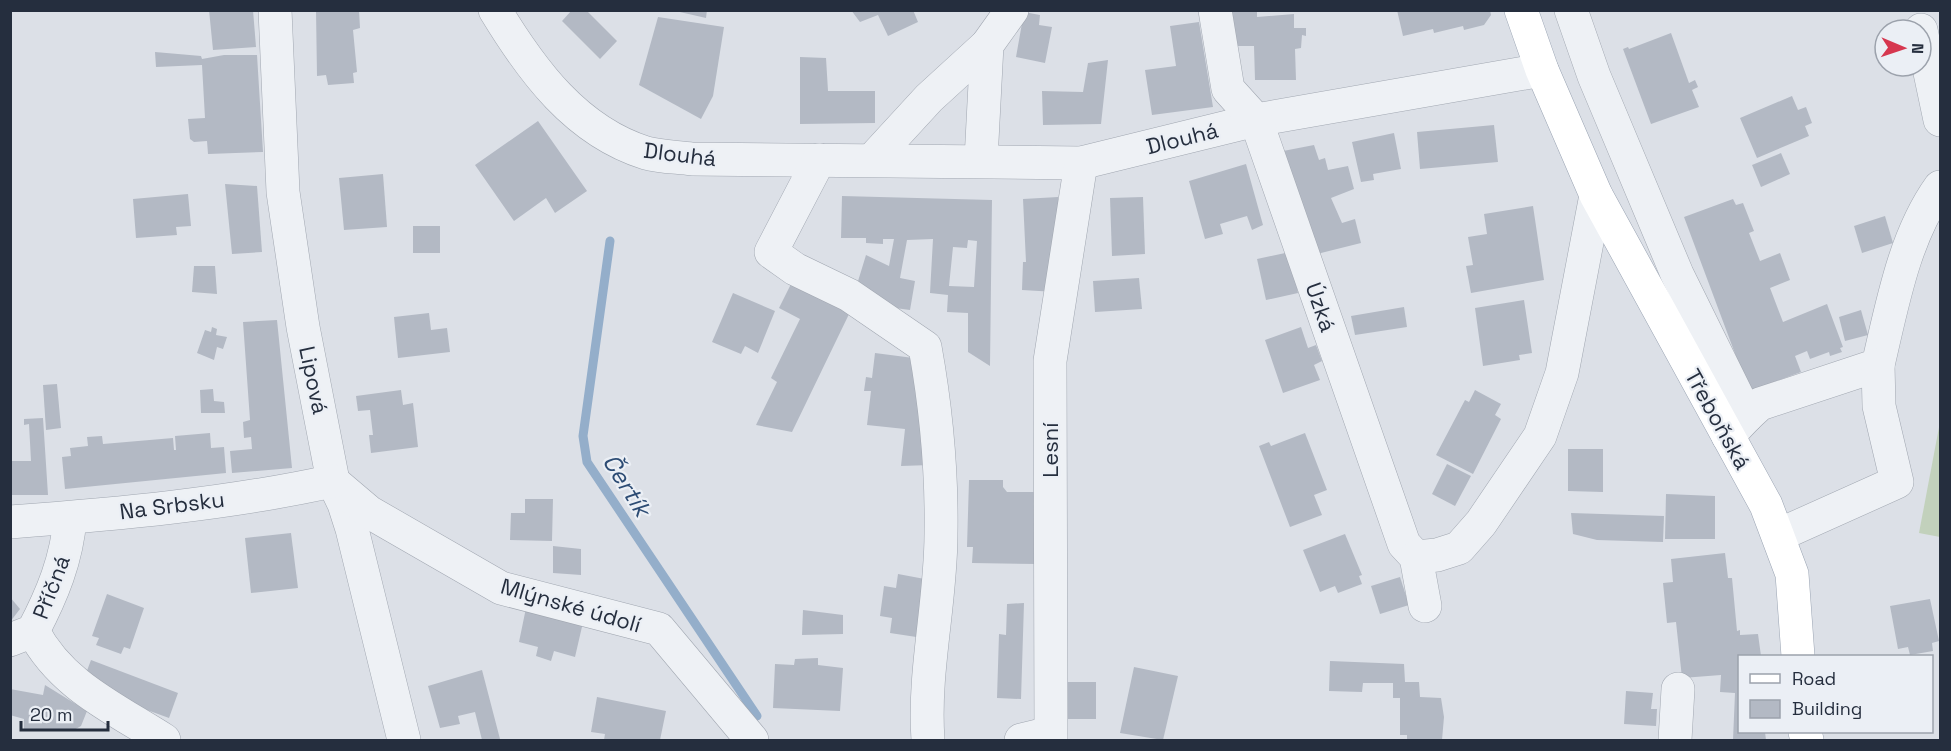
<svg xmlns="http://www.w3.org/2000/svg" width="1951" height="751" font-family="'Space Grotesk',sans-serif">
<rect width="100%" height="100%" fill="#dce0e7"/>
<polygon fill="#c2d1bc" points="1940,422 1940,537 1919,533"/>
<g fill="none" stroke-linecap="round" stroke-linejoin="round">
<polyline stroke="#94aeca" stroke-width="9" points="610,241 583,436 587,462 757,716"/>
</g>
<g fill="#b3b9c4" fill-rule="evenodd">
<polygon points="209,10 253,10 256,47 213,50"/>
<polygon points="316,10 359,10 360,28 353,30 357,72 353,73 354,83 328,85 326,75 317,76"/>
<polygon points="572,10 586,10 617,41 600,59 562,21"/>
<polygon points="671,10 707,10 706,18"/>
<polygon points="851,10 913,10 918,22 888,36 878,15 860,22"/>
<polygon points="1224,10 1257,11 1257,17 1294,14 1294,28 1306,28 1306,36 1302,35 1301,48 1295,49 1296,80 1255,80 1254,46 1225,46"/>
<polygon points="1397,10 1490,10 1491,15 1484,25 1464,30 1463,26 1434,33 1433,29 1403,36"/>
<polygon points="1024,12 1040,15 1039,25 1052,27 1045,63 1016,57"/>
<polygon points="658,17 724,27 713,96 701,119 639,85"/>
<polygon points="1199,22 1213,107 1152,115 1145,70 1176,66 1170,26"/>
<polygon points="1671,33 1689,83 1695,80 1698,87 1692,90 1699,107 1651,124 1623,49 1628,47 1629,49"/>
<polygon points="155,52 201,56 202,59 224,55 257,55 263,152 208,154 207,141 194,142 190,139 188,119 205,118 202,65 156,67"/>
<polygon points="800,57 826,58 828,91 875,91 875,123 800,124"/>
<polygon points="1108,60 1101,124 1043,125 1042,91 1083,92 1088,63"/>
<polygon points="1792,96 1798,110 1806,107 1812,123 1805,126 1809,136 1757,158 1740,118"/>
<polygon points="538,121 587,191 555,213 546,198 514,221 475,165"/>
<polygon points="1494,125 1498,162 1420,169 1417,132"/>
<polygon points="1394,133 1401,169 1373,174 1374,180 1361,182 1352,142"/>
<polygon points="1314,145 1319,160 1325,158 1328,170 1348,166 1354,189 1331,198 1342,223 1355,219 1361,243 1317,254 1278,152"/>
<polygon points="1781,153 1790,174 1761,187 1752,165"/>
<polygon points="1246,164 1263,225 1252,230 1247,216 1220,224 1223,234 1205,239 1189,181"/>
<polygon points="383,174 387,227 344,230 339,178"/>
<polygon points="225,184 257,186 262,252 232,254"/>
<polygon points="188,194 191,226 176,227 177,235 136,238 133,199"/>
<path d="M842 196 992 200 990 366 968 352V313L947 312 948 295 930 293 933 239 907 240 900 278 915 281 910 310 895 308 855 291 866 255 889 266 894 239H883V244L866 243V238H841ZM968 240 977 241 974 287 949 286 953 247 967 248Z"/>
<polygon points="1058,197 1060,260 1056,292 1022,290 1023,262 1026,262 1023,199"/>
<polygon points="1143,197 1145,254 1112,256 1110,198"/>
<polygon points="1733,199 1736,205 1743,203 1754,231 1749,233 1760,261 1780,253 1790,280 1770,288 1783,322 1827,304 1843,347 1840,348 1842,352 1830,356 1829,352 1810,359 1807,351 1795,356 1801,372 1749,391 1684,217"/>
<polygon points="1533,206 1544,280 1471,293 1466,266 1473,265 1468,237 1487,234 1484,214"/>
<polygon points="1885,216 1893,243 1862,253 1854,226"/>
<rect x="413" y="226" width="27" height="27"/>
<polygon points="1290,252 1298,293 1266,300 1257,259"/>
<polygon points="194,266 215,266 217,294 192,292"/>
<polygon points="1139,278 1142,309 1095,312 1093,281"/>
<polygon points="792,282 851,310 792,432 756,425 777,382 771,378 800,319 779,308"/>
<polygon points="733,293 775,311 758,353 745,346 741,354 712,342"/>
<polygon points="1524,300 1532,353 1519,355 1520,360 1483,366 1475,308"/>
<polygon points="1404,307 1407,327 1355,335 1351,316"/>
<polygon points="1861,310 1868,335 1845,341 1839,317"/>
<polygon points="429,313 431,330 447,328 450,352 398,358 394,317"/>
<polygon points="277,320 292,468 232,473 230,451 252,449 251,437 244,438 243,422 250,420 243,322"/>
<polygon points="212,327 217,329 216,335 227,337 223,349 217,347 214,360 197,353 205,330 211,332"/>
<polygon points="1301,327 1308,348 1316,345 1322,361 1314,365 1320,380 1283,393 1265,340"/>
<polygon points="875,353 921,359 930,465 901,466 905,429 867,425 871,391 864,391 866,377 872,378"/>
<polygon points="57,384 61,428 46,430 43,385"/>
<polygon points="213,389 214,401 224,402 225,413 201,413 200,390"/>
<polygon points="401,390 403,405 413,403 418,447 371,453 369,435 373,435 370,410 358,411 356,396"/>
<polygon points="1475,390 1501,404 1495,415 1501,419 1473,474 1436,455 1465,400 1469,402"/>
<polygon points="43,418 48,495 10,495 10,461 31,461 29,424 24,425 24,419"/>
<polygon points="210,433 211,448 224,447 226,473 65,489 62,457 71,456 70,448 88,446 87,437 102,436 103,444 173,438 174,450 176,450 175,436"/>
<polygon points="1305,433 1327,490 1314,495 1322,515 1290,527 1259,446 1269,442 1271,446"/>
<polygon points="1568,449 1603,449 1603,492 1568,491"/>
<polygon points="1447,464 1471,476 1455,506 1432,494"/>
<polygon points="969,480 1003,480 1003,487 1007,492 1037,492 1037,564 972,563 973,547 967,547"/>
<polygon points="1666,494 1715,496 1715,539 1665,539"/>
<polygon points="525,499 553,499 552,541 510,540 511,513 525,513"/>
<polygon points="1571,513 1664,516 1663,542 1597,540 1573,534"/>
<polygon points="291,533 298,588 251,593 245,538"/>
<polygon points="1345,534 1362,575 1359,576 1362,584 1338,593 1335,586 1320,592 1303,550"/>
<polygon points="553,546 581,549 581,575 553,573"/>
<polygon points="1725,553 1728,578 1732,578 1737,631 1740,630 1740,635 1758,634 1761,656 1740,656 1740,732 1765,732 1766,740 1733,740 1735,693 1720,692 1721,675 1682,678 1676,622 1667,623 1663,583 1673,582 1671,559"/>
<polygon points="898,574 930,580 923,638 890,633 892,618 880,616 884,586 896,588"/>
<polygon points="1400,577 1409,605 1380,614 1371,586"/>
<polygon points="107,594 144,608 130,649 124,647 121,654 96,645 99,638 92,636"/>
<polygon points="10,597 20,609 10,622"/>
<polygon points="1930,599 1939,641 1932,643 1933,651 1910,655 1908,647 1898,649 1890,606"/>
<polygon points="1024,603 1021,699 997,698 999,634 1006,635 1007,604"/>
<polygon points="526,608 584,618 575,657 554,651 551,661 536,656 538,647 519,642"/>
<polygon points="803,610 843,615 843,634 802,635"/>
<polygon points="818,658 818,665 843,668 840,711 773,708 775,664 794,665 795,659"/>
<polygon points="91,660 178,693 169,718 117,699 85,676"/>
<polygon points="1330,661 1404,664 1405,682 1419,682 1420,697 1441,698 1444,717 1442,740 1407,740 1407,735 1400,735 1400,698 1393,698 1393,683 1363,683 1362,692 1329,691"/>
<polygon points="1134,667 1178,676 1163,740 1120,733"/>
<polygon points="482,670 500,739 498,740 482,740 475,712 458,716 460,724 440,728 428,686"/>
<rect x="1067" y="682" width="29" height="37"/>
<polygon points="45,685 87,711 81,726 74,730 24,731 24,719 10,715 10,689 43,695"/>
<polygon points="1626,691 1653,693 1651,709 1657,709 1656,726 1624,724"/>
<polygon points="597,697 666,711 660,740 604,740 605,734 591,732"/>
</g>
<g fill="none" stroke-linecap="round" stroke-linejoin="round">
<g stroke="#a1a7b1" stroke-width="34">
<g id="minor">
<polyline points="275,10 283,192 303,327 333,481 344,504 352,529 404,740"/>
<path d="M495 10C532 71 576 131 646 153 661 157 677 157 692 159L1081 163 1256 120 1542 70"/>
<polyline points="1215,10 1228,89 1256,120 1404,544 1416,557 1425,606"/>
<polyline points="1571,10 1594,76 1677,274 1747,416 1728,436"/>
<polyline points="1921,30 1940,120"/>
<path d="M819 160 771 252 795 269 849 295 925 347C936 408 942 472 941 534 941 603 923 671 928 740"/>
<polyline points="872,160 929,98 987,45"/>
<polyline points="981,160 987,45 1012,10"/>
<path d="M1747 416 1760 404 1878 365C1892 306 1904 237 1940 187"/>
<polyline points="336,484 369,512 501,588 659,629 752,740"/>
<path d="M10 522C118 514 228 504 333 481"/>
<polyline points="1779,535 1897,482 1879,406 1878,365"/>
<polyline points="1416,557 1437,555 1459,548 1481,523 1540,436 1562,373 1596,195"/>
<path d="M33 631C61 685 114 708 164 740"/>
<path d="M10 640 33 631C52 595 67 559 70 518"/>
<polyline points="1021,740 1050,733"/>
<polyline points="1051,740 1050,361 1081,163"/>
<polyline points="1675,740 1678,689"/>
</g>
</g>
<g stroke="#9aa4b3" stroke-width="34">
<g id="major">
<polyline points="1521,10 1542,70 1596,195 1766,505 1792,574 1798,656"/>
<polyline points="1805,732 1807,740"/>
</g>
</g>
<use href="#minor" stroke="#eef1f5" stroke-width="33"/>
<use href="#major" stroke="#fff" stroke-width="33"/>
</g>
<g text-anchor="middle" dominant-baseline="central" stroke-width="4.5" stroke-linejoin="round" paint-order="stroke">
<g font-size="22" fill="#252e3e" stroke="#ebeff5">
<text transform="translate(1182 138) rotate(-14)">Dlouhá</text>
<text transform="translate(680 154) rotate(7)">Dlouhá</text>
<text transform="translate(1321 307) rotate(71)">Úzká</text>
<text transform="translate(314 380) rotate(78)">Lipová</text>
<text transform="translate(1718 419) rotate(61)">Třeboňská</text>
<text transform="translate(1050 450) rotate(-90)">Lesní</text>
<text transform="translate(172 505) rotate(-7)">Na Srbsku</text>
<text transform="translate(51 587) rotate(-69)">Příčná</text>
<text transform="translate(571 605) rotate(16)">Mlýnské údolí</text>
</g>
<g font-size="24" font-style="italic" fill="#2d4c74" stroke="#ebeff5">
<text transform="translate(627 485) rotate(58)">Čertík</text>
</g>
</g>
<rect width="1951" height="751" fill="none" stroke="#252e3e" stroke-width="24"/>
<rect x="1738" y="655" width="195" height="78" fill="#ebeff5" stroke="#9ca2ac" stroke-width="1.5"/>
<rect x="1750" y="674" width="30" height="9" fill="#ffffff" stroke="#9ca2ac" stroke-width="1.5"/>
<text x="1792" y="685" font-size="18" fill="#252e3e">Road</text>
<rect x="1750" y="700" width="30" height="18" fill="#b3b9c4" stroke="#9ca2ac" stroke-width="1.5"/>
<text x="1792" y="715" font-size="18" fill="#252e3e">Building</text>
<g transform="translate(1903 48) rotate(92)"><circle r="28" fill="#ebeff5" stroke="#9ca2ac" stroke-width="1.5"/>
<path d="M0-4.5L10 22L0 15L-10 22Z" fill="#d6374f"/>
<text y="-9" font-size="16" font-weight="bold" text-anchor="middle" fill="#252e3e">N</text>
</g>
<path d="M21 721v9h87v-9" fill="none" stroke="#252e3e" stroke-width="3"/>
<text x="30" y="721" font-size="18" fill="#252e3e" stroke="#ebeff5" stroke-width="4.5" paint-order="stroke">20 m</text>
</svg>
